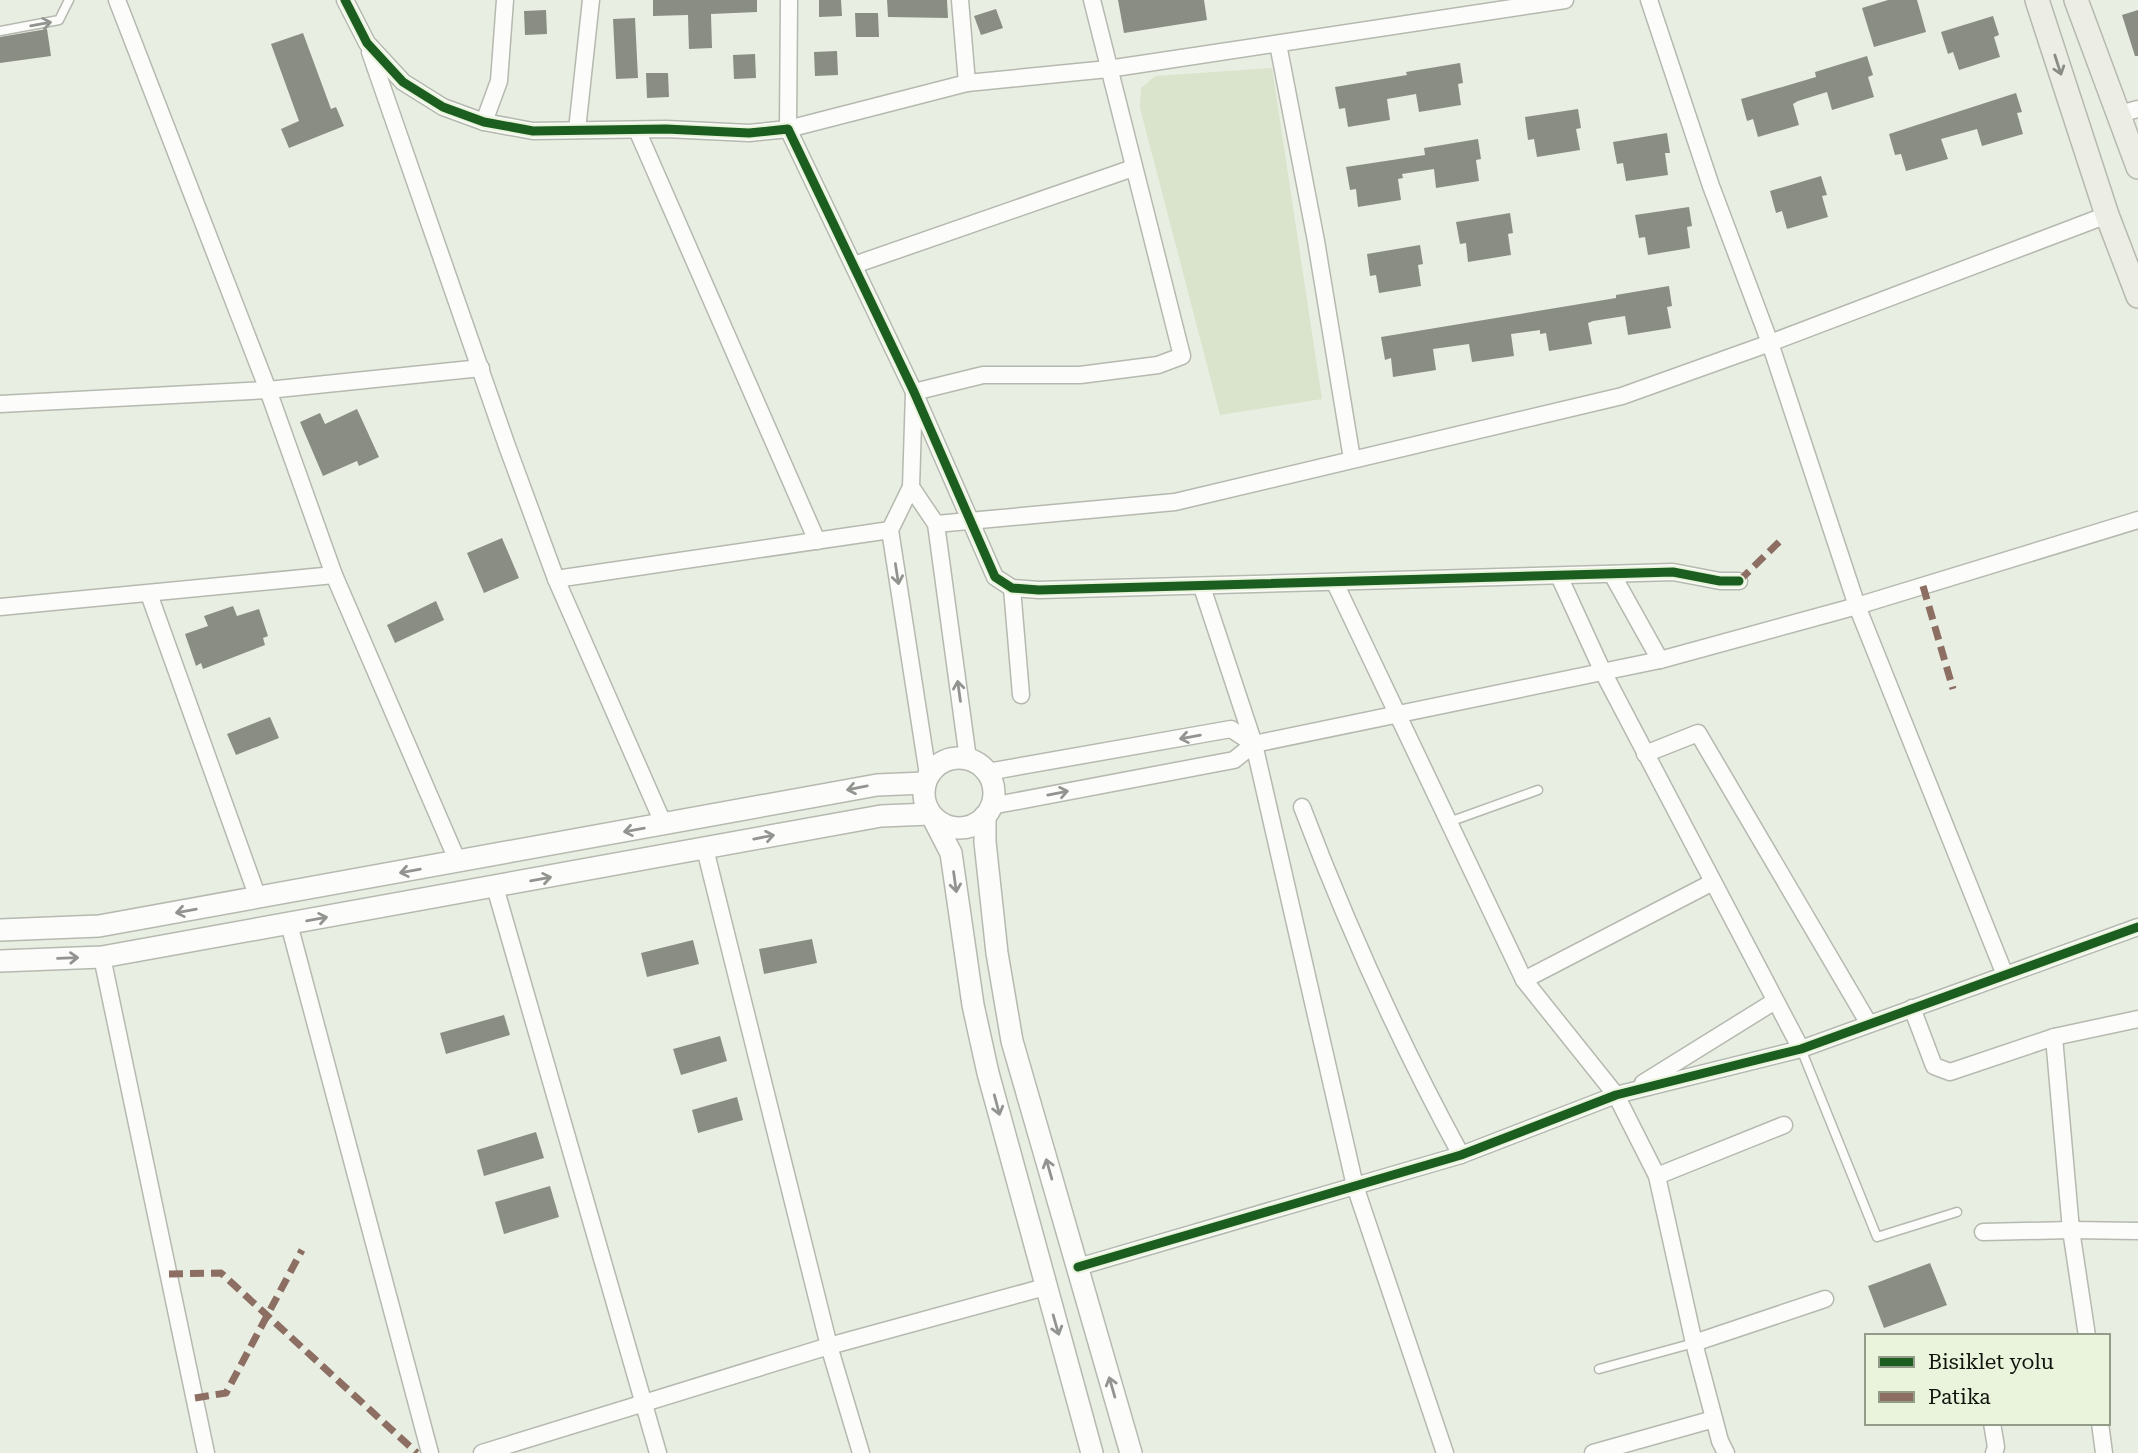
<svg xmlns="http://www.w3.org/2000/svg" width="2138" height="1453" font-family="'Roboto Serif',serif">
<rect width="100%" height="100%" fill="#e9eee2"/>
<polygon fill="#dae4cd" points="1272,68 1322,399 1220,415 1140,108 1141,88 1155,76"/>
<g fill="#898d84">
<polygon points="653,0 757,0 757,12 711,14 712,48 689,49 688,15 653,16"/>
<polygon points="819,0 841,0 842,16 819,17"/>
<polygon points="887,0 947,0 948,18 888,17"/>
<polygon points="1118,0 1204,0 1207,20 1124,33"/>
<polygon points="1888,0 1917,0 1926,32 1874,47 1862,8"/>
<polygon points="996,9 1003,28 981,35 974,16"/>
<polygon points="546,10 547,34 525,35 524,11"/>
<polygon points="2138,10 2138,56 2135,56 2122,15"/>
<polygon points="855,13 878,13 879,37 856,37"/>
<polygon points="1993,16 1999,35 1994,37 2000,57 1959,70 1953,52 1948,54 1941,32"/>
<polygon points="635,18 638,78 616,79 613,19"/>
<polygon points="47,29 51,56 0,63 0,37"/>
<polygon points="303,33 331,109 336,107 344,126 289,148 281,129 299,121 271,44"/>
<polygon points="837,51 838,75 815,76 814,52"/>
<polygon points="755,54 756,78 734,79 733,55"/>
<polygon points="1867,56 1873,75 1868,77 1874,97 1832,110 1827,92 1798,101 1793,104 1799,125 1758,137 1753,119 1747,121 1741,99 1816,77 1815,72"/>
<polygon points="1460,63 1463,83 1458,84 1461,105 1419,112 1416,94 1387,99 1390,120 1348,127 1345,108 1339,109 1335,87 1407,75 1406,72"/>
<polygon points="646,73 668,73 669,97 647,98"/>
<polygon points="2016,93 2022,112 2017,113 2023,134 1982,146 1977,129 1941,139 1948,159 1906,171 1901,154 1895,155 1889,134"/>
<polygon points="1578,109 1581,128 1576,129 1580,150 1537,157 1534,139 1528,140 1525,117"/>
<polygon points="1667,133 1670,153 1665,153 1668,175 1626,181 1623,163 1617,164 1613,142"/>
<polygon points="1478,139 1481,159 1476,160 1479,181 1436,188 1434,169 1402,174 1403,178 1398,179 1401,200 1358,207 1356,189 1350,190 1346,167 1425,155 1424,148"/>
<polygon points="1821,176 1827,195 1822,196 1828,217 1787,229 1782,211 1776,213 1770,191"/>
<polygon points="1689,207 1692,226 1687,227 1690,248 1648,255 1645,237 1639,238 1635,215"/>
<polygon points="1510,213 1513,233 1508,234 1511,255 1468,262 1466,243 1460,244 1456,222"/>
<polygon points="1420,245 1423,264 1418,265 1421,286 1379,293 1376,275 1370,276 1367,254"/>
<polygon points="1669,286 1672,306 1667,307 1671,328 1628,335 1625,316 1593,321 1588,323 1592,344 1549,351 1546,333 1540,334 1540,330 1511,334 1514,356 1472,362 1469,344 1433,349 1436,370 1393,377 1391,358 1385,360 1381,337 1616,298 1616,295"/>
<polygon points="357,409 379,457 359,466 357,461 323,476 300,422 320,413 325,424"/>
<polygon points="502,538 519,578 484,593 467,553"/>
<polygon points="436,601 444,620 395,643 387,625"/>
<polygon points="233,606 237,616 259,609 268,636 263,638 265,645 203,669 201,663 196,666 185,634 208,626 204,616"/>
<polygon points="270,717 279,738 236,755 227,734"/>
<polygon points="812,939 817,963 764,974 759,949"/>
<polygon points="693,940 699,964 647,977 641,953"/>
<polygon points="504,1015 510,1035 446,1054 440,1033"/>
<polygon points="720,1036 727,1061 681,1075 673,1049"/>
<polygon points="737,1097 743,1120 698,1133 692,1110"/>
<polygon points="536,1132 544,1158 484,1176 477,1150"/>
<polygon points="550,1186 559,1217 504,1234 495,1202"/>
<polygon points="1930,1263 1947,1305 1884,1328 1868,1286"/>
</g>
<g fill="none" stroke-linecap="round" stroke-linejoin="round">
<g stroke="#b5b9af" stroke-width="11">
<g id="service">
<polyline points="0,31 59,20 69,0"/>
<polyline points="1449,822 1538,790"/>
<polyline points="1801,1049 1877,1237 1957,1212"/>
<polyline points="1599,1369 1694,1343"/>
</g>
</g>
<g stroke="#b5b9af" stroke-width="19">
<g id="minor">
<polyline points="117,0 268,390 334,575 458,862"/>
<polyline points="345,0 367,43 403,82 443,107 484,122 533,131 666,129 749,133 788,129 914,392 995,577 1012,588 1039,590 1673,572 1720,581 1739,581"/>
<polyline points="789,0 788,129 967,83 1108,69 1565,0"/>
<polyline points="960,0 967,83"/>
<polyline points="1649,0 1711,186 1770,343 1857,606 2005,975"/>
<polyline points="1278,44 1316,241 1352,459"/>
<polyline points="370,52 507,446 556,579 664,825"/>
<polyline points="2119,114 2138,109"/>
<polyline points="484,122 499,81 505,0"/>
<polyline points="577,130 591,0"/>
<polyline points="637,130 817,541"/>
<polyline points="854,265 1133,168"/>
<polyline points="0,404 268,390 481,368"/>
<polyline points="911,487 936,524 968,759"/>
<polyline points="936,524 1175,502 1622,396 1770,343 2107,215"/>
<polyline points="1612,574 1660,660"/>
<polyline points="1559,576 1603,672 1801,1049"/>
<polyline points="556,579 890,530"/>
<polyline points="1335,583 1524,980 1616,1095 1657,1176 1784,1125"/>
<polyline points="1202,587 1254,744 1355,1186 1445,1453"/>
<polyline points="1012,588 1021,695"/>
<polyline points="149,594 258,898"/>
<polyline points="0,607 334,575"/>
<polyline points="1645,754 1698,733 1869,1024"/>
<polyline points="987,772 1231,729 1254,744"/>
<polyline points="928,775 890,530 911,487 914,392 983,375 1080,375 1158,365 1182,356 1092,0"/>
<polyline points="991,806 1234,760 1254,744 1660,660 1857,606 2138,520"/>
<path d="M1302 807C1347 926 1400 1043 1461 1155"/>
<polyline points="705,849 829,1346 861,1453"/>
<polyline points="495,887 658,1453"/>
<polyline points="289,924 430,1453"/>
<polyline points="102,957 206,1453"/>
<polyline points="1524,980 1713,882"/>
<polyline points="1912,1008 1934,1066 1950,1072 2054,1037 2138,1019"/>
<polyline points="2054,1037 2071,1230 2087,1336"/>
<polyline points="1643,1083 1775,1001"/>
<polyline points="1657,1176 1694,1343 1720,1441 1726,1453"/>
<polyline points="1983,1232 2071,1230 2138,1231"/>
<polyline points="1078,1267 1461,1155 1616,1095 1801,1049 2138,927"/>
<polyline points="1694,1343 1825,1299"/>
<polyline points="1992,1423 1996,1447 1994,1453"/>
<polyline points="2100,1423 2104,1453"/>
<polyline points="482,1453 829,1346 1045,1287"/>
<polyline points="1593,1453 1714,1419"/>
</g>
</g>
<g stroke="#b5b9af" stroke-width="24">
<g id="tertiary">
<circle cx="959" cy="793" r="35"/>
<polyline points="985,816 985,842 997,953 1012,1041 1131,1453"/>
<polyline points="933,818 951,853 973,1005 988,1073 1092,1453"/>
<polyline points="0,930 99,926 877,785 925,783"/>
<polyline points="0,961 102,957 881,816 930,814"/>
</g>
</g>
<g stroke="#b5b9af" stroke-width="26">
<g id="secondary">
<polyline points="2037,0 2107,215 2138,296"/>
<polyline points="2076,0 2138,167"/>
</g>
</g>
<use href="#service" stroke="#fcfcfb" stroke-width="8"/>
<use href="#minor" stroke="#fcfcfb" stroke-width="16"/>
<use href="#tertiary" stroke="#fcfcfb" stroke-width="21"/>
<use href="#secondary" stroke="#eceee6" stroke-width="23"/>
<g stroke="#8d6e63" stroke-width="7" stroke-dasharray="14 7" stroke-linecap="butt">
<polyline points="1739,581 1781,540"/>
<polyline points="1923,586 1953,689"/>
<polyline points="169,1274 221,1273 417,1453"/>
<polyline points="195,1398 226,1393 302,1250"/>
</g>
<g stroke="#eaf4dc" stroke-width="13">
<g id="cycleway">
<polyline points="345,0 367,43 403,82 443,107 484,122 533,131 666,129 749,133 788,129 914,392 995,577 1012,588 1039,590 1673,572 1720,581 1739,581"/>
<polyline points="1078,1267 1461,1155 1616,1095 1801,1049 2138,927"/>
</g>
</g>
<use href="#cycleway" stroke="#1b5e20" stroke-width="9"/>
</g>
<defs><path id="oneway-shaft" d="M-6 0H5M1.5-3L5.5 0L1.5 3" fill="none" stroke-width="1.6" stroke-linecap="round" stroke-linejoin="round" transform="scale(1.75)"/></defs>
<g stroke="#929490">
<use href="#oneway-shaft" transform="translate(41 24) rotate(-10)"/>
<use href="#oneway-shaft" transform="translate(897 574) rotate(81)"/>
<use href="#oneway-shaft" transform="translate(959 691) rotate(-98)"/>
<use href="#oneway-shaft" transform="translate(1190 737) rotate(170)"/>
<use href="#oneway-shaft" transform="translate(857 788) rotate(169)"/>
<use href="#oneway-shaft" transform="translate(1058 793) rotate(-11)"/>
<use href="#oneway-shaft" transform="translate(634 830) rotate(170)"/>
<use href="#oneway-shaft" transform="translate(764 837) rotate(-11)"/>
<use href="#oneway-shaft" transform="translate(410 871) rotate(170)"/>
<use href="#oneway-shaft" transform="translate(541 879) rotate(-10)"/>
<use href="#oneway-shaft" transform="translate(955 882) rotate(82)"/>
<use href="#oneway-shaft" transform="translate(186 911) rotate(170)"/>
<use href="#oneway-shaft" transform="translate(317 919) rotate(-10)"/>
<use href="#oneway-shaft" transform="translate(68 958) rotate(-2)"/>
<use href="#oneway-shaft" transform="translate(997 1105) rotate(75)"/>
<use href="#oneway-shaft" transform="translate(1049 1169) rotate(-106)"/>
<use href="#oneway-shaft" transform="translate(1056 1325) rotate(74)"/>
<use href="#oneway-shaft" transform="translate(1112 1387) rotate(-106)"/>
</g>
<use stroke="#898c84" href="#oneway-shaft" transform="translate(2058 65) rotate(72)"/>
<rect x="1865" y="1334" width="245" height="91" fill="#eaf4dc" stroke="#939b89" stroke-width="2"/>
<rect x="1879" y="1357" width="35" height="10" fill="#1b5e20" stroke="#939b89" stroke-width="2"/>
<text x="1928" y="1369" font-size="21" fill="#11150d">Bisiklet yolu</text>
<rect x="1879" y="1392" width="35" height="10" fill="#8d6e63" stroke="#939b89" stroke-width="2"/>
<text x="1928" y="1404" font-size="21" fill="#11150d">Patika</text>
</svg>
